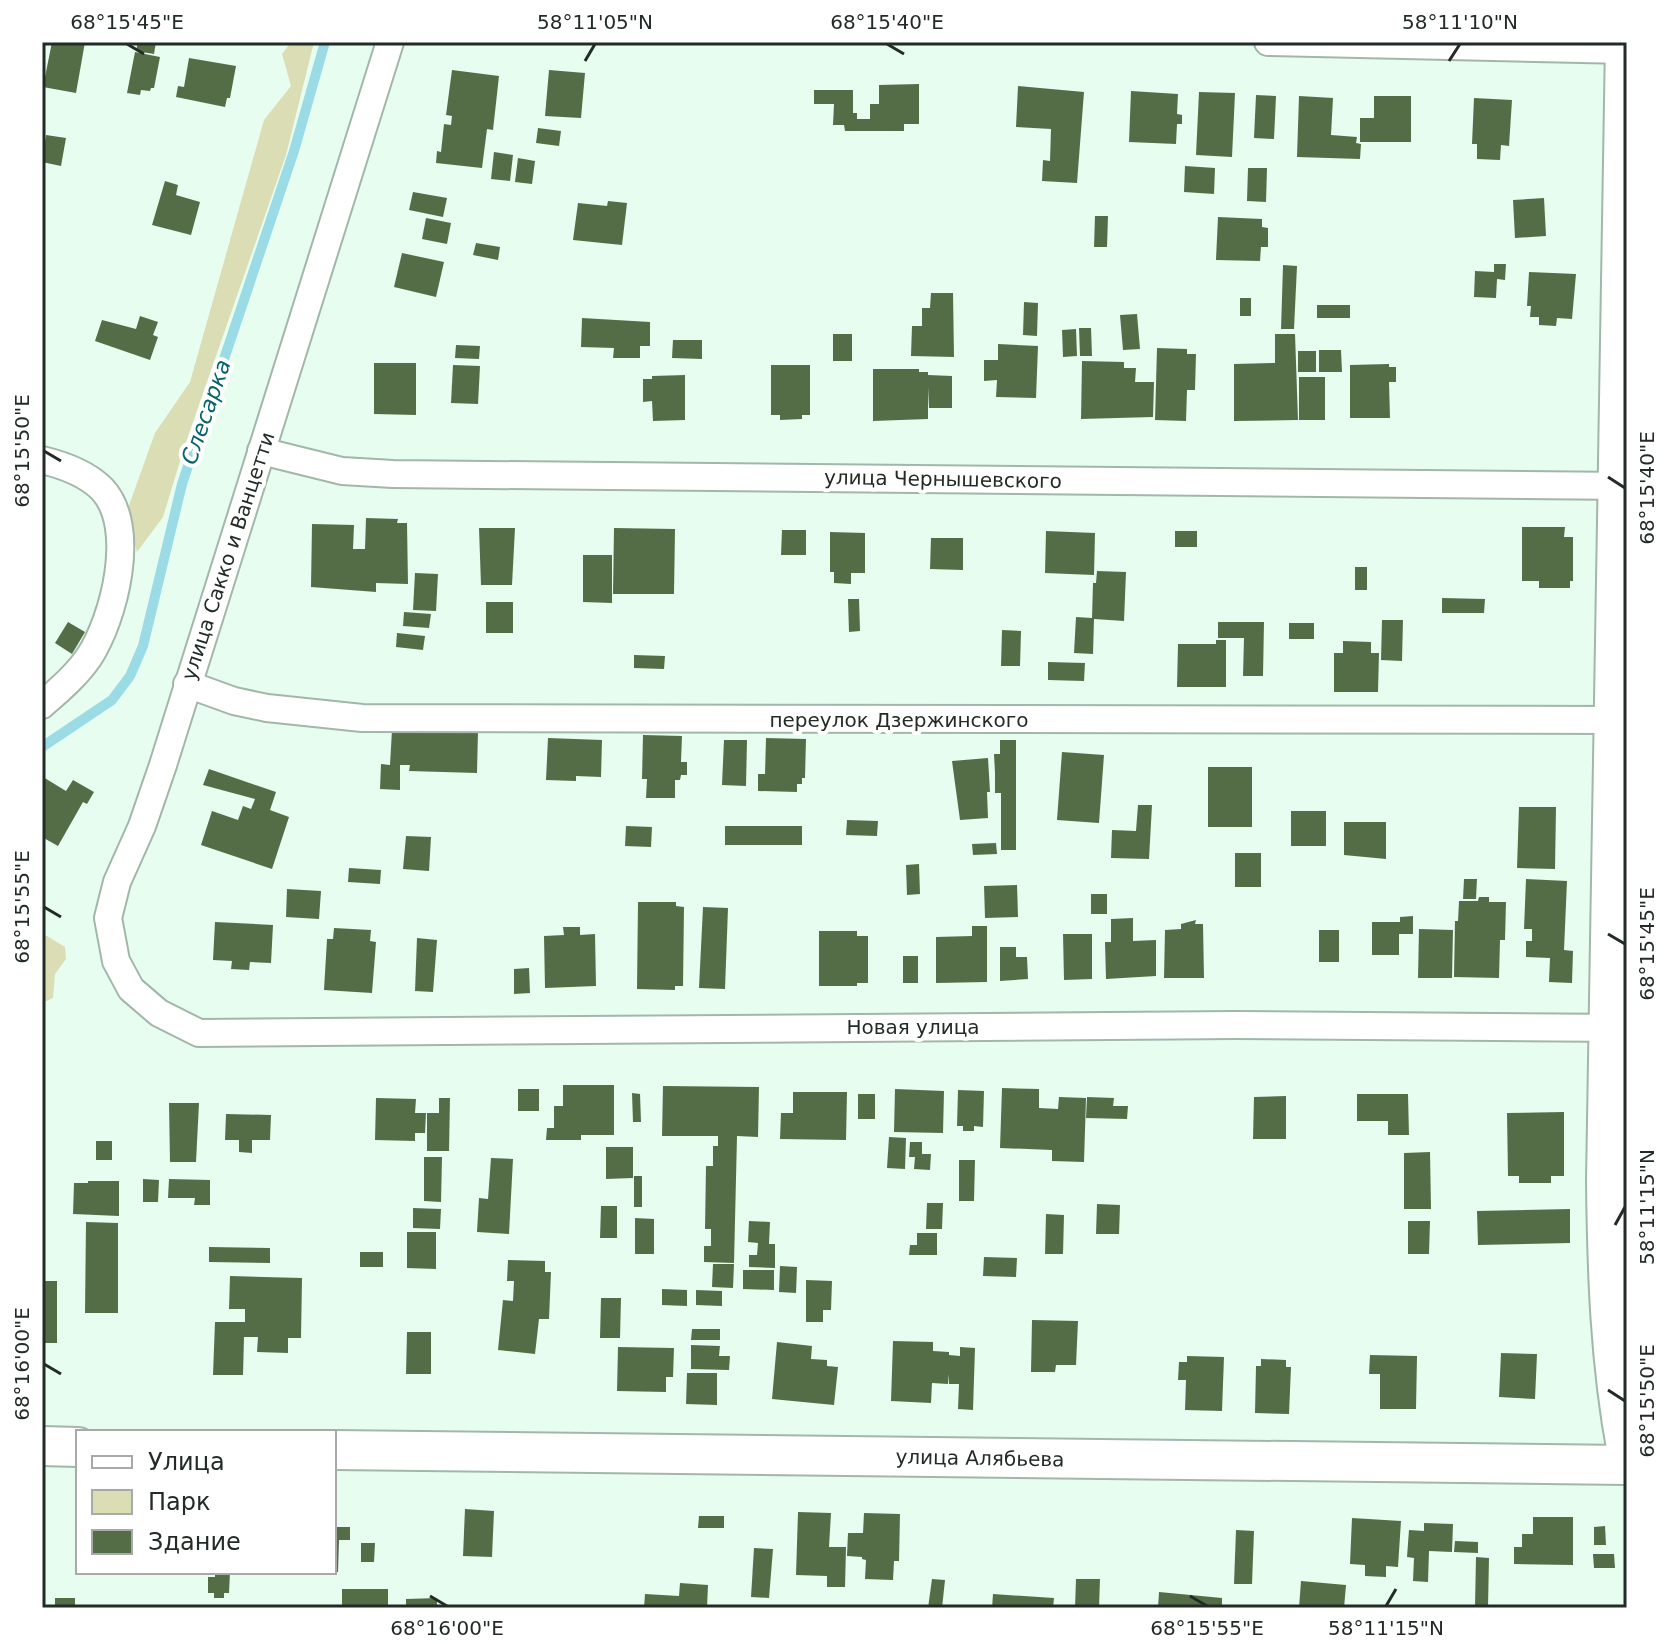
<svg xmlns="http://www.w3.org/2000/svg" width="1669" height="1650" font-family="'DejaVu Sans',sans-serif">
<rect width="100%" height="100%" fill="#e7fdf0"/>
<g fill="#dbddb4">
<polygon points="291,42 314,42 286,155 184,448 163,517 137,552 127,511 155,433 190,382 264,120 291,86 282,54"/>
<polygon points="42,936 47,936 65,947 66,959 55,974 53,998 42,1003"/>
</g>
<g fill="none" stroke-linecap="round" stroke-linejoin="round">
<polyline stroke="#9bdbe5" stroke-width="10" points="42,747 112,700 130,676 143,646 182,484 294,151 325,42"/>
</g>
<g fill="#556d46">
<polygon points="52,42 85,42 76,93 43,87"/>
<polygon points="138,42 156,42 154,54 136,51"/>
<polygon points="135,52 160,57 154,88 151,88 150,91 141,90 140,95 127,93"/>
<polygon points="189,58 236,66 230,98 227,98 225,107 176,97 178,86 184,87"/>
<polygon points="452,70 499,76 493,130 487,129 482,168 436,163 437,151 441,152 444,124 451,125 452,116 446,115"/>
<polygon points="549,70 585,73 581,118 545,116"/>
<polygon points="919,84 919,124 904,124 904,131 845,131 844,125 833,125 834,104 814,104 814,90 853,90 853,113 857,113 857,119 870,119 870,104 879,104 879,85"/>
<polygon points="1018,86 1084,92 1077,183 1042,181 1043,160 1050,161 1051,129 1016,127"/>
<polygon points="1131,91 1178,94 1177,114 1182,115 1182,124 1177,124 1176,144 1129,142"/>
<polygon points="1199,92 1235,93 1232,157 1196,155"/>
<polygon points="1256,95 1276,96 1274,139 1254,138"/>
<polygon points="1299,96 1333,98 1331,135 1357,137 1356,143 1361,144 1360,159 1297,157"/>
<polygon points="1374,96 1411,96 1411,142 1360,142 1360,118 1374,118"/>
<polygon points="1474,98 1512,100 1509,146 1501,145 1500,160 1477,159 1477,144 1472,144"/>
<polygon points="538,128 561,131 559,146 536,143"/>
<polygon points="46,135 66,138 61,166 42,162"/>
<polygon points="494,152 513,155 510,181 491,179"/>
<polygon points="518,158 535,161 532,184 515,182"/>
<polygon points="1185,166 1215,168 1214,194 1184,192"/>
<polygon points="1248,168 1267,168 1266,202 1247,201"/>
<polygon points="165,181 178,185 176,195 200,202 191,235 152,225"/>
<polygon points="413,192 447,198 443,217 409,210"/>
<polygon points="1544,198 1546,236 1515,238 1513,200"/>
<polygon points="608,201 627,203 622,245 573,240 578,203 607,206"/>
<polygon points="1095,216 1108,216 1107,247 1094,247"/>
<polygon points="1218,217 1262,219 1262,227 1268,228 1268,247 1261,247 1260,261 1216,260"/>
<polygon points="426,218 451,223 447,244 422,239"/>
<polygon points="476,243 500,247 498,260 473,255"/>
<polygon points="402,253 444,262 436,297 394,287"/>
<polygon points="1494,264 1506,264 1505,280 1497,279 1496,298 1474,297 1475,271 1494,272"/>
<polygon points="1283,265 1297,266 1294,329 1281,329"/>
<polygon points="1529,272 1576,274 1572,319 1557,318 1556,326 1539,325 1539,317 1530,317 1531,306 1527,306"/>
<polygon points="931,293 953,293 954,357 911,356 912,326 922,326 922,308 930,308"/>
<rect x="1240" y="298" width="11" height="18"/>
<polygon points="1024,302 1038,303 1037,336 1023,335"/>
<rect x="1317" y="305" width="33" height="13"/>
<polygon points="1137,314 1140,349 1123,350 1120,315"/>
<polygon points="140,316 158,322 153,335 158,337 150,360 95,341 102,320 136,329"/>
<polygon points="582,318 650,322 650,346 640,346 640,358 613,358 614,348 581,347"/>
<polygon points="1079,328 1091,328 1092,356 1080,356"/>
<polygon points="1076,329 1077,356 1063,357 1062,330"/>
<rect x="833" y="334" width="19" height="27"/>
<polygon points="1275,334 1295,334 1298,420 1234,421 1234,364 1275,363"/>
<polygon points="673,340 702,340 702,359 672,358"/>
<polygon points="998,344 1038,346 1036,398 996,397 997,380 984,381 984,360 998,360"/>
<polygon points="456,345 480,346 479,359 455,358"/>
<polygon points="1157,348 1187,349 1187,354 1196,354 1195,390 1187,390 1186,421 1155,420"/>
<polygon points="1319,350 1341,350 1342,372 1319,372"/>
<rect x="1298" y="351" width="18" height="21"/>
<polygon points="1082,361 1124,362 1124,368 1136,368 1135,382 1154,382 1153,417 1081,419"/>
<polygon points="374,363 416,363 416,415 374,414"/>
<polygon points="1389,364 1389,367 1396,367 1396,382 1389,382 1390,418 1350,418 1350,365"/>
<polygon points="453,365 480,366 478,404 451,403"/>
<polygon points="771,365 810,365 810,415 802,415 802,419 780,420 780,415 771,415"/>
<polygon points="873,369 919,369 919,372 928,372 928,375 952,376 952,408 929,408 928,387 928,419 873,421"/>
<polygon points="685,375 685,420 653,421 652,401 643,402 643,379 652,379 652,376"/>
<rect x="1299" y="377" width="26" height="43"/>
<polygon points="366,518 398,519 397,523 407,523 408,584 376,583 376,592 311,587 312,524 354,525 353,549 365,549"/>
<polygon points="1522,527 1565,527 1564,537 1573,537 1573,581 1570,581 1570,588 1539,588 1539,581 1522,581"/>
<polygon points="479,528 515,528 512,585 481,585"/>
<polygon points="614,528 675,529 674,594 613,594"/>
<polygon points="782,530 806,530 806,555 781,555"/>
<polygon points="1046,531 1095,533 1094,575 1045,573"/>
<rect x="1175" y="531" width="22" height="16"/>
<polygon points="830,532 865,533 865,573 851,573 851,584 834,583 834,572 830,572"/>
<polygon points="931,538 963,538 963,570 930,569"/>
<polygon points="583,555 612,555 612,603 583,602"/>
<rect x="1355" y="567" width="12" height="23"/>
<polygon points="1097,571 1126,572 1124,621 1094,619 1093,654 1074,653 1076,617 1092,618 1093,583 1096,583"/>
<polygon points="415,573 438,574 436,611 413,610"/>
<polygon points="1442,598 1485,599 1484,613 1442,613"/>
<polygon points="848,599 859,599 860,631 849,632"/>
<rect x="486" y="602" width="27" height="31"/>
<polygon points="404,612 431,614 429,628 403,626"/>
<polygon points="1382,620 1403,620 1402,661 1381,660"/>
<polygon points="68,622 85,632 72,654 55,643"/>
<polygon points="1218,622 1264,622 1263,676 1243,676 1244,638 1218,638"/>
<rect x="1289" y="623" width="25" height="16"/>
<polygon points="1002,630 1021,631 1020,666 1001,666"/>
<polygon points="397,633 425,636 423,650 396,647"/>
<polygon points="1216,640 1226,640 1226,687 1177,687 1178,644 1216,644"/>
<polygon points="1343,641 1371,642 1371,653 1379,653 1378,692 1334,692 1334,653 1343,653"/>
<polygon points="634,655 665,656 664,669 634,668"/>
<polygon points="1048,662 1085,663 1084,681 1048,680"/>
<polygon points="392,730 478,731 477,773 409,771 410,765 400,765 400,790 380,789 381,764 390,765"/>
<polygon points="643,735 682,736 681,762 687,762 687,775 681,775 680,780 675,780 675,798 646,798 647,779 642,779"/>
<polygon points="548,738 602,740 601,777 576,776 576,781 546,780"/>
<polygon points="766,738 806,739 805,778 802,778 802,784 797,784 797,792 758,791 758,774 765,774"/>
<polygon points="724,740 747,740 746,786 722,785"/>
<polygon points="1000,740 1016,740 1016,850 1001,850 1001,793 995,793 995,773 994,754 1000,754"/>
<polygon points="1062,752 1104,755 1099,823 1057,820"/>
<polygon points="988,758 990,792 987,792 988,818 960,820 952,761"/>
<rect x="1208" y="767" width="44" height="60"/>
<polygon points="209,769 276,792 270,810 289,817 272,869 201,845 212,811 238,820 243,806 251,809 255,799 203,785"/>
<polygon points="43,777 66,791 73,780 94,792 87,804 83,802 58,846 42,837"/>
<polygon points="1138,805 1152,805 1149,859 1111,858 1112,830 1136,831"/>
<polygon points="1519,807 1556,807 1555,869 1517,868"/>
<rect x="1291" y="811" width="35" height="35"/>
<polygon points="847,820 878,821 877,836 846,835"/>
<polygon points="1344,822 1386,822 1386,859 1344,855"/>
<polygon points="626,826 652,827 651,847 625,846"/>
<rect x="725" y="826" width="77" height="19"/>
<polygon points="406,836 431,837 429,871 403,869"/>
<polygon points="996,843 997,854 973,855 972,844"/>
<rect x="1235" y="853" width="26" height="34"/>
<polygon points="919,864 920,894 907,895 906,865"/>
<polygon points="349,868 381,870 380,884 348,882"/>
<polygon points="1464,879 1477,879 1476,899 1463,899"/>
<polygon points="1526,879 1567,881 1564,950 1573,951 1572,983 1549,982 1550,958 1526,957 1526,941 1532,941 1532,929 1524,929"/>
<polygon points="1017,885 1018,917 985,918 984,886"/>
<polygon points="287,889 321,891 319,919 286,917"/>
<rect x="1091" y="894" width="16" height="20"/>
<polygon points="1479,897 1489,897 1489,902 1506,902 1505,940 1500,940 1499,978 1454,977 1455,921 1458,921 1459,901 1478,901"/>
<polygon points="638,902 676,902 676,906 684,907 683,986 675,986 675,990 637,989"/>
<polygon points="703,907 728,908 725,989 699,988"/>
<polygon points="1413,916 1413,934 1399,934 1399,955 1372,955 1372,922 1400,922 1400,917"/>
<polygon points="1133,918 1133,941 1156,940 1156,976 1106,979 1105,942 1111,942 1111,919"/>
<polygon points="1196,920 1195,924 1203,924 1204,978 1164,978 1165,930 1181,929 1181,924"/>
<polygon points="215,922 273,925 271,963 250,962 249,970 231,969 232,961 213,960"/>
<polygon points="972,926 987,926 987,982 936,983 936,937 972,936"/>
<polygon points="563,927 580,927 580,935 595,934 596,986 545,988 544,936 564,935"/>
<polygon points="334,928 371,930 370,941 376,942 372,993 324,990 327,939 333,939"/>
<polygon points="1419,929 1453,930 1452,978 1418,978"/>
<rect x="1319" y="930" width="20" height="32"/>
<polygon points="819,931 857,931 857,936 868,936 868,983 857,983 857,986 819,986"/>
<polygon points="1063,934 1092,934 1092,979 1064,980"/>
<polygon points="417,938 437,940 433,992 415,991"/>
<polygon points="1000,947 1016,947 1016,957 1027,957 1028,979 1000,981"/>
<rect x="903" y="956" width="15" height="27"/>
<polygon points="529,968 530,993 514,994 514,969"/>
<polygon points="563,1085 614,1085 614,1135 581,1135 581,1140 546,1140 547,1128 554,1128 554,1106 563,1106"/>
<polygon points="663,1086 759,1087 758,1137 737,1136 734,1263 704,1262 704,1246 711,1246 711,1229 705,1229 706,1166 713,1166 713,1146 718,1146 718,1136 662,1136"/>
<polygon points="1002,1088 1039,1089 1039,1108 1058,1109 1059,1097 1086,1098 1084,1162 1052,1161 1052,1150 1000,1148"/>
<rect x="518" y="1089" width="21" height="22"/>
<polygon points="895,1089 944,1091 943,1133 894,1132"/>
<polygon points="958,1090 984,1091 983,1127 974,1126 974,1131 963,1131 963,1126 957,1126"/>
<polygon points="793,1092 847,1092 846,1140 780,1139 781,1113 793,1113"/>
<polygon points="632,1093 640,1094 641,1122 633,1122"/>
<rect x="858" y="1094" width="17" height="25"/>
<polygon points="1357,1094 1408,1094 1409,1135 1388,1135 1388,1121 1357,1121"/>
<polygon points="1286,1096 1286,1139 1253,1139 1254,1097"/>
<polygon points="1087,1097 1114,1098 1113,1106 1128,1106 1127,1119 1086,1118"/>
<polygon points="376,1098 416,1099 415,1113 426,1113 425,1133 415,1133 415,1141 375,1140"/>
<polygon points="439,1098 450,1098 449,1151 427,1151 427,1113 439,1113"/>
<polygon points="169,1103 199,1103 196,1162 170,1162"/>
<polygon points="1564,1112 1564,1176 1551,1176 1551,1183 1519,1183 1519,1176 1508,1176 1507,1113"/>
<polygon points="226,1114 271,1115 270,1140 252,1140 252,1153 239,1152 239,1140 225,1140"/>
<polygon points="889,1137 906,1138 905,1169 887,1168"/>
<rect x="96" y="1141" width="16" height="19"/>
<polygon points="910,1142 922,1142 922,1154 931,1154 930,1170 914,1169 915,1157 909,1157"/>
<polygon points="606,1147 633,1147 633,1178 606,1179"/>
<polygon points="1430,1152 1431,1209 1404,1209 1404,1153"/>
<polygon points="424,1157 442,1157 441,1202 424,1201"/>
<polygon points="491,1158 513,1159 509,1234 477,1232 479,1198 488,1199"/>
<polygon points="959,1160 975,1160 974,1201 959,1201"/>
<rect x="634" y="1176" width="8" height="31"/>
<polygon points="143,1179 159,1180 158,1202 143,1202"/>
<polygon points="169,1179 210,1180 210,1205 194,1205 195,1198 168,1198"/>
<polygon points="88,1181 119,1181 119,1216 73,1214 74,1183 88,1183"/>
<polygon points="927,1203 943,1203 942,1229 926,1229"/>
<polygon points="1097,1204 1120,1205 1119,1234 1096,1234"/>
<polygon points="601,1206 617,1206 617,1238 600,1238"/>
<polygon points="413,1208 441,1209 440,1229 413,1228"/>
<polygon points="1570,1209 1570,1243 1478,1245 1477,1211"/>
<polygon points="1046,1214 1064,1215 1063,1254 1045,1254"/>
<polygon points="635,1218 654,1219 654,1254 635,1254"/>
<polygon points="749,1221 770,1222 769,1244 775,1244 775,1268 749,1267 749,1255 757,1255 758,1243 748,1242"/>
<polygon points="1408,1221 1430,1221 1429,1254 1408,1254"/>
<polygon points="86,1222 118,1223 118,1313 85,1313"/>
<polygon points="407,1232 436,1232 436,1269 407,1268"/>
<polygon points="917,1233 937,1233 937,1255 909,1255 910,1245 917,1245"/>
<polygon points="209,1247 270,1248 270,1263 209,1262"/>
<rect x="360" y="1252" width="23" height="15"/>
<polygon points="984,1257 1017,1258 1016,1277 983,1276"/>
<polygon points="508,1260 545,1261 545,1272 551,1272 549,1319 539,1319 535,1354 498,1350 503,1300 513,1301 514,1281 507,1281"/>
<polygon points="713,1264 734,1264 733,1288 712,1287"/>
<polygon points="780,1266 797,1267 796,1293 779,1292"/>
<polygon points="743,1270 774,1270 774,1290 743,1289"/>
<polygon points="230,1276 302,1278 301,1338 288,1338 288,1353 257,1352 258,1337 244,1337 243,1375 213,1375 215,1322 245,1322 245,1309 229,1309"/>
<polygon points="806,1280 832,1281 831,1310 823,1310 823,1322 806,1322"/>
<rect x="42" y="1281" width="15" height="62"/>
<polygon points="662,1289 687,1290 687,1306 662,1305"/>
<polygon points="696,1290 722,1291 722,1306 696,1305"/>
<polygon points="601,1298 621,1298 620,1338 600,1338"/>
<polygon points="1032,1320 1078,1321 1076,1365 1056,1365 1055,1372 1031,1372"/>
<polygon points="692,1329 720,1329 720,1340 691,1340"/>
<polygon points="407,1332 431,1332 431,1374 406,1374"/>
<polygon points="893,1341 933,1342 933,1351 949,1352 949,1355 960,1356 960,1347 975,1348 973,1410 958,1409 959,1384 949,1384 949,1374 948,1384 932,1383 931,1403 891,1401"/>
<polygon points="777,1342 812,1346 811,1359 827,1360 827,1366 838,1367 834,1405 772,1399"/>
<polygon points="691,1345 720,1346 719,1356 730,1356 729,1370 691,1369"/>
<polygon points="618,1347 674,1348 673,1377 666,1377 666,1392 617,1391"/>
<polygon points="1501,1353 1537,1354 1535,1399 1499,1397"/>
<polygon points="1370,1355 1417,1356 1416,1409 1380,1409 1380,1374 1369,1374"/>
<polygon points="1187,1356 1224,1357 1222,1411 1185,1410 1186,1380 1178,1380 1179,1362 1187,1362"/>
<polygon points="1261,1359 1286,1360 1286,1367 1291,1367 1289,1414 1255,1413 1256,1366 1261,1366"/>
<polygon points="687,1373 717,1373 717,1405 686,1404"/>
<polygon points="465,1509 494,1511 492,1557 463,1556"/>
<polygon points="798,1512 831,1513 829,1547 846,1547 845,1587 827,1587 827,1576 796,1575"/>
<polygon points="864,1513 900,1514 899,1561 894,1561 893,1580 865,1579 866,1560 862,1559 862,1557 847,1556 848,1533 863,1533"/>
<polygon points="699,1516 724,1516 724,1528 698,1528"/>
<polygon points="1533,1517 1573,1517 1573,1565 1514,1564 1514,1547 1522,1547 1522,1534 1533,1534"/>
<polygon points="1352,1518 1401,1521 1398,1567 1386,1566 1386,1577 1365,1576 1365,1565 1350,1564"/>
<polygon points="1424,1523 1453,1524 1452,1552 1429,1551 1428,1582 1413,1581 1414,1558 1407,1557 1409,1530 1424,1531"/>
<polygon points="1605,1526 1606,1545 1594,1545 1594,1527"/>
<polygon points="334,1527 350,1527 350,1540 339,1540 338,1572 334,1572"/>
<polygon points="1236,1530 1254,1531 1252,1584 1234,1584"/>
<polygon points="1455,1541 1478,1542 1478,1553 1454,1552"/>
<polygon points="361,1543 375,1543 374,1562 361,1562"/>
<polygon points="754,1548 773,1549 769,1598 751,1597"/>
<polygon points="1593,1554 1614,1554 1615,1568 1594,1568"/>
<polygon points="1476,1557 1489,1558 1488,1607 1475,1607"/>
<polygon points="215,1572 230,1572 229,1593 224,1593 224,1598 214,1598 214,1593 208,1593 208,1577 215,1577"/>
<polygon points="932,1579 945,1580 942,1608 928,1608"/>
<polygon points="1076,1579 1100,1579 1099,1608 1075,1608"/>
<polygon points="1301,1581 1346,1585 1344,1608 1299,1608"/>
<polygon points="680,1583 708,1585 707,1608 644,1608 645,1594 679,1596"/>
<rect x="342" y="1589" width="46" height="19"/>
<polygon points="1159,1592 1222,1598 1222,1608 1158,1608"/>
<polygon points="993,1594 1054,1598 1053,1608 992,1608"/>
<rect x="55" y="1598" width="20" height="10"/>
<polygon points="437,1598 437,1608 406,1608 406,1599"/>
</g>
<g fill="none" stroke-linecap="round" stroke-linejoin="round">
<g stroke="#a2b7aa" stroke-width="30">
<g id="street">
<polyline points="390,42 163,765 142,826 117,882 108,918 116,961 131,989 159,1013 199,1033 1235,1025 1625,1028"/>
<polyline points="1268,42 1627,50"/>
<polyline points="261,451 342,471 393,474 1627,486"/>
<path d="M42 460C63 465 86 473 102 489 138 527 114 619 89 657 76 676 59 690 42 705"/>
<polyline points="187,684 234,701 267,708 362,718 1615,720"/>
</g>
</g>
<g stroke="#a2b7aa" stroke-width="42">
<g id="secondary">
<path d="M1625 42 1606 1181C1607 1273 1610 1362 1627 1453"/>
<polyline points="42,1446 78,1447"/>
<polyline points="334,1450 1627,1465"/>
</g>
</g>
<use href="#street" stroke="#fff" stroke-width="26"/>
<use href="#secondary" stroke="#fff" stroke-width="38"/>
</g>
<path fill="none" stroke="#232b26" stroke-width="3" d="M127 44 144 54M887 44 904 54M585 61 595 44M1449 61 1460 44M44 451 61 461M1608 477 1625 488M44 907 61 917M1608 934 1625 944M1615 1225 1625 1207M44 1364 61 1374M1608 1390 1625 1401M430 1596 447 1606M1190 1596 1207 1606M1386 1606 1396 1589"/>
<g text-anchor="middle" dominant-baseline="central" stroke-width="8" stroke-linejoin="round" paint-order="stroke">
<g font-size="20" fill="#232b26" stroke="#fff">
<text transform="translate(943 479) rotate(1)">улица Чернышевского</text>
<text transform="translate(228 556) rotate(-72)">улица Сакко и Ванцетти</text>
<text x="899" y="720">переулок Дзержинского</text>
<text x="913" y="1027">Новая улица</text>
<text transform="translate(980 1458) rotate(1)">улица Алябьева</text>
</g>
<g font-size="22" font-style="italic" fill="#05626d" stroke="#fff">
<text transform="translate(206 412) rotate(-71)">Слесарка</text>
</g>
</g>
<rect width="1669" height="1650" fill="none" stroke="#ffffff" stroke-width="88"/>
<rect x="76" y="1430" width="260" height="144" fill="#ffffff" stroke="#a7aaa8" stroke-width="2"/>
<rect x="92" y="1456" width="40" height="12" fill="#ffffff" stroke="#a7aaa8" stroke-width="2"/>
<text x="148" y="1470" font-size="24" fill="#232b26">Улица</text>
<rect x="92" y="1490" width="40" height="24" fill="#dbddb4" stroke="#a7aaa8" stroke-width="2"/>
<text x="148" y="1510" font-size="24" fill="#232b26">Парк</text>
<rect x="92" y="1530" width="40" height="24" fill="#556d46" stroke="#a7aaa8" stroke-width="2"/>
<text x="148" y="1550" font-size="24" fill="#232b26">Здание</text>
<rect x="44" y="44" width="1581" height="1562" fill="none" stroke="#232b26" stroke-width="3"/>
<g font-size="20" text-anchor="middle" fill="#232b26">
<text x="127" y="29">68°15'45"E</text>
<text x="595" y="29">58°11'05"N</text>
<text x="887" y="29">68°15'40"E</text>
<text x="1460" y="29">58°11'10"N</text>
<text transform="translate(22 451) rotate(-90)" y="7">68°15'50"E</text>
<text transform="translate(1647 488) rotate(-90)" y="7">68°15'40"E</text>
<text transform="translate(22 907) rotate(-90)" y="7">68°15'55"E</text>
<text transform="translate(1647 944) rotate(-90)" y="7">68°15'45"E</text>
<text transform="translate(1647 1207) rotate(-90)" y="7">58°11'15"N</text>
<text transform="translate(22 1364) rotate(-90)" y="7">68°16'00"E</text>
<text transform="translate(1647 1401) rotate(-90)" y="7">68°15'50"E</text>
<text x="447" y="1635">68°16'00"E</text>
<text x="1207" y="1635">68°15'55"E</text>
<text x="1386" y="1635">58°11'15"N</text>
</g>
</svg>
